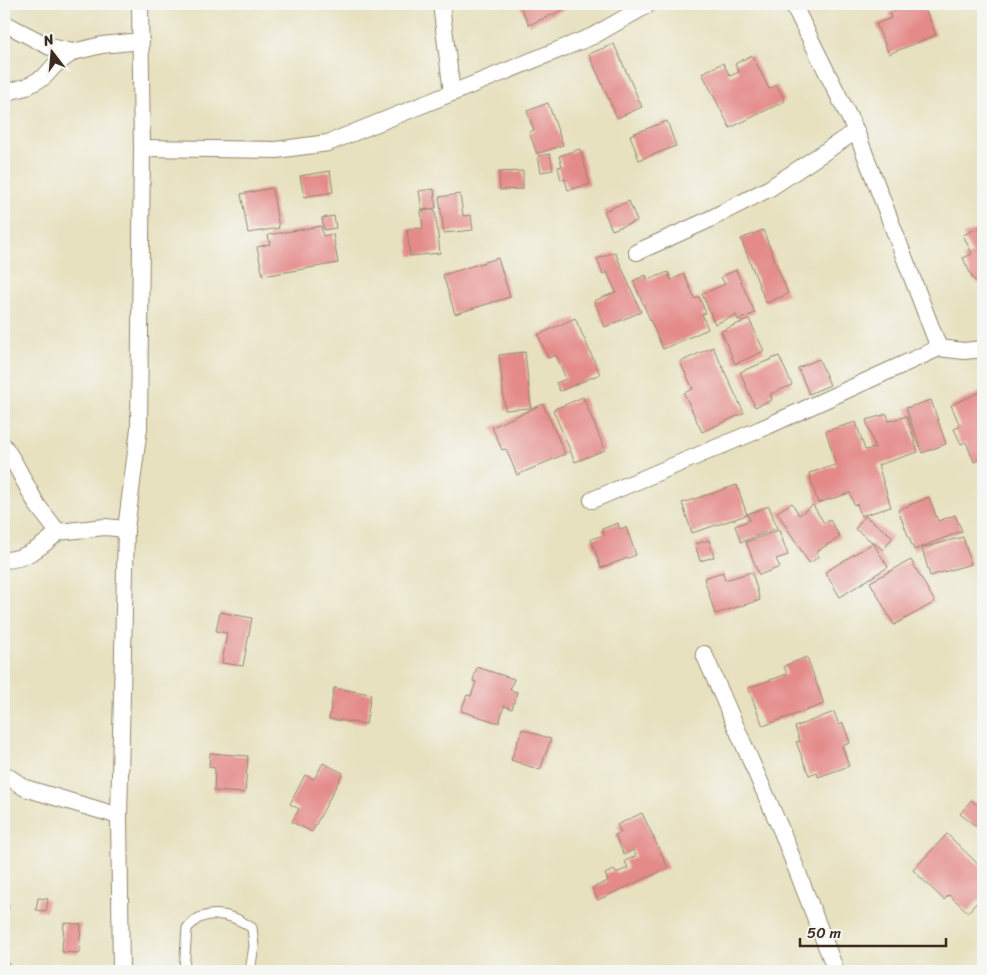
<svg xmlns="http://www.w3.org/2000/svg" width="987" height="975" font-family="Sriracha,sans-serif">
<rect width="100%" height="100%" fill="#f6f6f2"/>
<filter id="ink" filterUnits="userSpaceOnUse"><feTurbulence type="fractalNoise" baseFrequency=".02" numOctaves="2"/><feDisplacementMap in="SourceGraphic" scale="10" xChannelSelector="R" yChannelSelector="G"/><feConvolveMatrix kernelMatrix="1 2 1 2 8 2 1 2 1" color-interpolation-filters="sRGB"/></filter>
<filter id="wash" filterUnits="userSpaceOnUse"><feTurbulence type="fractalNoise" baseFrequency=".0096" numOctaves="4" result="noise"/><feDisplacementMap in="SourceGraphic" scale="20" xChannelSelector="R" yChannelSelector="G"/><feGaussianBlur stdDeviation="1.12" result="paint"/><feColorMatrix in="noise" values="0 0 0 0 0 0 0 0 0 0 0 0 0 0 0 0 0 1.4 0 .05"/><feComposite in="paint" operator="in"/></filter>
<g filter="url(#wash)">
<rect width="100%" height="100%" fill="#e7e1bf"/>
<g id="blocks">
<g fill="#e48b8a">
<polygon points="519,4 565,4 567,8 529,25"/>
<polygon points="923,4 936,35 889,54 876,24 891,18 889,13 905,7 907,11"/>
<polygon points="614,44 642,107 617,118 589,54"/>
<polygon points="752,55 769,89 777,85 785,101 730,128 702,73 723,63 730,76 739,72 735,64"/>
<polygon points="548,103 563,145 537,154 529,132 534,130 527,111"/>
<polygon points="667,121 676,146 639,160 630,135"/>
<polygon points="580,149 590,184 568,190 565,179 561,180 558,167 562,166 559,156"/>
<polygon points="550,154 553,170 541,172 538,156"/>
<polygon points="330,171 333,192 304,197 300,176"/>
<polygon points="523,171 523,189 500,190 499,172"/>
<polygon points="272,188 279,228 248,233 241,194"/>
<polygon points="434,189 436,208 422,210 419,191"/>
<polygon points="460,194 463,216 471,215 473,230 444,233 439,197"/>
<polygon points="629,201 637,221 612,230 604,211"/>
<polygon points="435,210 440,253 410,256 407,229 423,228 421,211"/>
<polygon points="334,216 336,228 324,230 322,218"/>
<polygon points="321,226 323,236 333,234 338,263 263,276 257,247 270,244 268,235"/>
<polygon points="983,226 983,285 982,286 973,279 963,258 972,254 963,235"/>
<polygon points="763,230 788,294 766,303 741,239"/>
<polygon points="615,252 641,312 605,327 594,301 616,292 607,272 603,274 597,259"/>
<polygon points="498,258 510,297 455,314 443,275"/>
<polygon points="736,270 755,313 738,320 736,315 715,324 702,294 725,284 721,277"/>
<polygon points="668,272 671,280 684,274 695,299 699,297 706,313 702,314 708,329 663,349 633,281 646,275 648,280"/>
<polygon points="575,318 600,374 560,391 556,383 566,379 556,355 548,358 538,335"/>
<polygon points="749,319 764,351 735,364 721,331"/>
<polygon points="713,347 744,413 702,432 684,393 693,389 680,362"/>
<polygon points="525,352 531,408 505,410 499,355"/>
<polygon points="779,356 792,385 770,394 772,400 755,407 740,372"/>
<polygon points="819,359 830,385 809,394 798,368"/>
<polygon points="983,391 983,458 974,462 966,442 961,444 954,429 960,426 951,405"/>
<polygon points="583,397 605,450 575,462 553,410"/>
<polygon points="931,400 946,444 922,453 906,408"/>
<polygon points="543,404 565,454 517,475 506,449 502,450 492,427"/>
<polygon points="887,414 889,421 907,416 918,452 878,465 891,507 861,516 857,504 854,505 850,493 818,503 809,473 836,465 826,431 856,422 865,450 875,448 866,420"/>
<polygon points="737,485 747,515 692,533 682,503"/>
<polygon points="929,497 938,521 955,515 962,531 914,550 898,510"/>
<polygon points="792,503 799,515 813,505 824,523 830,520 840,537 816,552 819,557 809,563 777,512"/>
<polygon points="769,506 777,528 741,542 735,526 750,520 747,514"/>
<polygon points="865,516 893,537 883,550 855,529"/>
<polygon points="618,523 620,529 626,527 636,555 601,568 591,539 604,535 602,529"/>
<polygon points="779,530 788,555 776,559 780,567 759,575 746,542"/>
<polygon points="963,537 971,564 930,576 922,548"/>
<polygon points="709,540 714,557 700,561 695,544"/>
<polygon points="873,543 888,567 840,597 825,572"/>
<polygon points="911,560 935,602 894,625 870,582"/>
<polygon points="723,572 725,580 752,572 760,600 715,614 704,578"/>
<polygon points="220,612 252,618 243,666 222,663 227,633 216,631"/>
<polygon points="807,657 824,704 763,726 748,688 787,674 784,666"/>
<polygon points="477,667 514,679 510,690 517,692 512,709 504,706 499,723 461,711 467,695 471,696 476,682 473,681"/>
<polygon points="334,688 371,694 366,724 329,719"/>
<polygon points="834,712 839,725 843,723 850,743 842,746 849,766 818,777 817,772 809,775 796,742 800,741 795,727"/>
<polygon points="522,729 551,739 540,770 511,760"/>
<polygon points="210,753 248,756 245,793 214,791 215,768 209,767"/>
<polygon points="323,763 343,773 312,832 292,822 299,809 290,804 305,775 314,779"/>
<polygon points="971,800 983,809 983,819 977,827 960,814"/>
<polygon points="642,813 668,868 598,900 592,888 608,881 605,874 614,870 616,873 628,868 625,861 636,856 633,850 624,855 615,835 621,832 617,825"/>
<polygon points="947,834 983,869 983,885 980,889 983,893 983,896 968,912 949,895 944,900 913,870"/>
<polygon points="38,898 48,899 46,911 36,910"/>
<polygon points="4,901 9,906 4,912"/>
<polygon points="64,923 81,924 79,953 62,952"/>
<polygon points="4,959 14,971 4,971"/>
</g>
</g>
</g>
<g filter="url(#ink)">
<use href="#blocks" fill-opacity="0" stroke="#91866e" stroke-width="1"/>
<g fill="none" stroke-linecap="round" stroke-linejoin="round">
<g stroke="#91866e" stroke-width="11">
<path id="service" d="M184 971 187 928C191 925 195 920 199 918 218 910 237 917 252 928L254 946 250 971"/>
</g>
<g stroke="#91866e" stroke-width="18">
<g id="minor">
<polyline points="441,4 452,93"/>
<polyline points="793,4 856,131 939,348"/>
<polyline points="4,23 50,47 73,52 102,45 141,41"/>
<polyline points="4,93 26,87 44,77 55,65 73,52"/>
<polyline points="142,148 276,150 328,143 593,36 649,4"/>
<polyline points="637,252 704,222 770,188 856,131"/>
<polyline points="4,446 14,462 37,505 58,532 105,527 126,529"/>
<polyline points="592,500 761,429 939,348 964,351 983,349"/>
<path d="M4 560C25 560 43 546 58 532"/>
<polyline points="704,654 782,832 836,971"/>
<polyline points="4,774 25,788 119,816"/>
<polyline points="121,971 119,816 126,529 139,428 142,148 140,4"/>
</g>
</g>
<use href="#service" stroke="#fff" stroke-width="9"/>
<use href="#minor" stroke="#fff" stroke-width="16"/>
</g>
</g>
<rect width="987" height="975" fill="none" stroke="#f6f6f2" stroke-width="20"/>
<g transform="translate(52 52) rotate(344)" stroke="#f6f6f2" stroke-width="4" paint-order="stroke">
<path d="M0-4L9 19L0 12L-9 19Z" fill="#3b2a1e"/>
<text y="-8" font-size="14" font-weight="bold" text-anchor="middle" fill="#3b2a1e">N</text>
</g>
<path d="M800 938v8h146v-8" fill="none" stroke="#3b2a1e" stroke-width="2.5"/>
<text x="807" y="938" font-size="15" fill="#3b2a1e" stroke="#f6f6f2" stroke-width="4" paint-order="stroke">50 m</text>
</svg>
